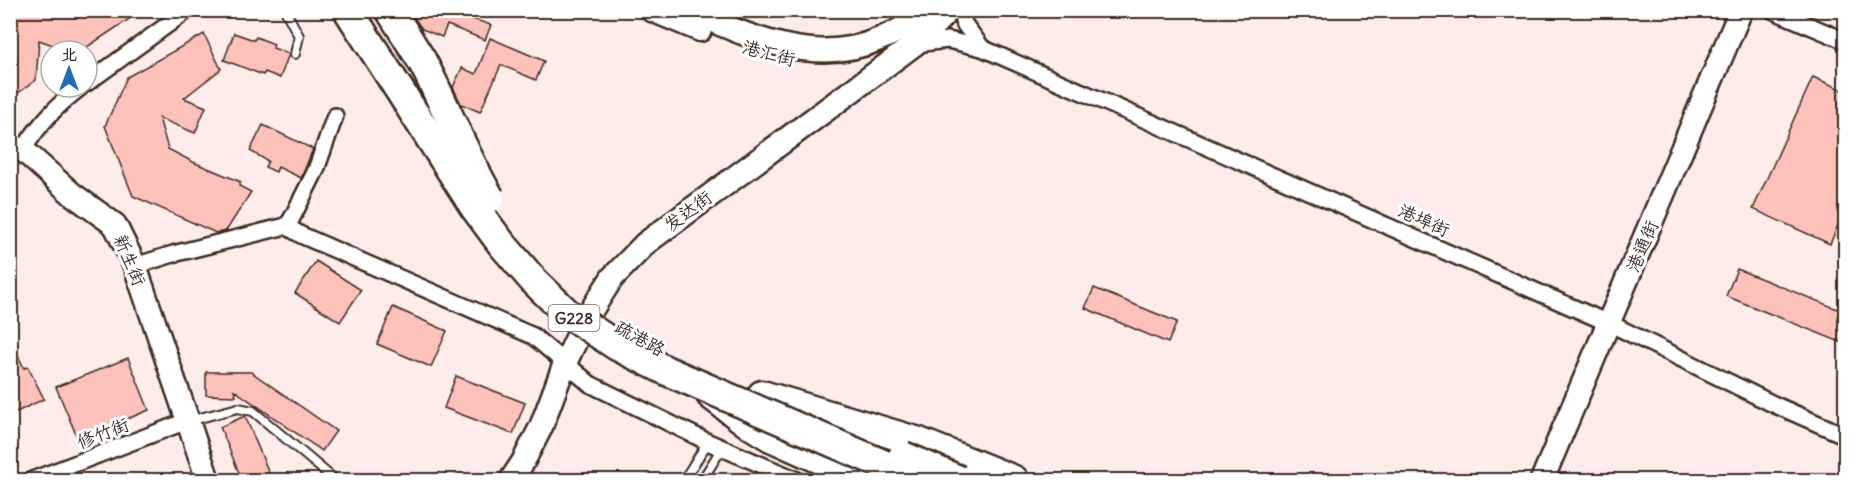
<svg xmlns="http://www.w3.org/2000/svg" width="1856" height="491" font-family="Delius,'LXGW WenKai TC',sans-serif">
<rect width="100%" height="100%" fill="#feeceb"/>
<filter id="ink" filterUnits="userSpaceOnUse"><feTurbulence type="fractalNoise" baseFrequency=".0167" numOctaves="2"/><feDisplacementMap in="SourceGraphic" scale="12" xChannelSelector="R" yChannelSelector="G"/><feConvolveMatrix kernelMatrix="1 2 1 2 8 2 1 2 1" color-interpolation-filters="sRGB"/></filter>
<g filter="url(#ink)">
<g fill="#fdc1bb" stroke="#3b2a1e" stroke-width="1.5">
<polygon points="10,10 70,10 77,13 81,10 143,10 81,51 70,51 39,40 36,80 10,99"/>
<polygon points="419,10 445,10 491,25 485,40 447,25 442,37 422,29 415,19"/>
<polygon points="234,33 254,40 256,37 274,44 273,48 289,54 280,78 265,72 263,75 224,60"/>
<polygon points="204,34 221,69 184,98 206,107 195,133 159,118 168,149 193,162 241,182 239,186 251,192 226,231 216,233 133,196 105,126 127,77"/>
<polygon points="490,38 544,61 536,80 501,65 480,112 461,104 453,87 462,68 476,74"/>
<polygon points="1813,77 1845,91 1845,209 1830,244 1753,209"/>
<polygon points="263,125 313,149 301,178 278,167 276,172 265,167 268,161 250,151"/>
<polygon points="316,261 361,290 340,322 295,293"/>
<polygon points="1737,269 1845,312 1845,344 1726,296"/>
<polygon points="1094,288 1177,322 1168,343 1085,308"/>
<polygon points="393,307 447,331 431,367 377,344"/>
<polygon points="10,338 24,368 28,367 44,399 10,415"/>
<polygon points="128,358 149,410 78,439 56,387"/>
<polygon points="206,372 251,372 336,431 322,451 234,390 236,396 206,395"/>
<polygon points="456,376 525,403 513,434 444,408"/>
<polygon points="245,416 272,480 242,480 220,427"/>
</g>
<g fill="none" stroke-linecap="round" stroke-linejoin="round">
<g stroke="#3b2a1e" stroke-width="12">
<g id="lane">
<polyline points="285,10 299,36 295,54"/>
<polyline points="192,420 238,408 253,411 335,480"/>
<polyline points="684,480 708,442"/>
<polyline points="702,480 722,448"/>
</g>
</g>
<g stroke="#3b2a1e" stroke-width="20">
<g id="street">
<polyline points="959,10 965,25 982,48"/>
<polyline points="1772,10 1846,41"/>
<polyline points="915,44 948,40 982,48 1615,326 1773,404 1846,436"/>
<polyline points="87,83 188,10"/>
<path d="M23 150C40 123 56 106 81 87"/>
<polyline points="286,226 291,220 316,170 335,116"/>
<polyline points="135,266 173,254 286,226 301,235 533,336 590,384 708,442 797,480"/>
<polyline points="32,480 187,421"/>
</g>
</g>
<g stroke="#3b2a1e" stroke-width="27">
<g id="secondary">
<polyline points="652,10 700,30"/>
<path d="M687 10C749 36 813 68 880 39 897 32 913 24 927 10"/>
<polyline points="10,145 23,150 72,194 115,225 135,266 208,480"/>
<polyline points="511,480 523,462 541,427 565,363 587,317 612,278 646,243 915,44 949,10"/>
<polyline points="1542,480 1741,10"/>
</g>
</g>
<g stroke="#3b2a1e" stroke-width="33">
<g id="highway">
<polyline points="390,10 422,61"/>
<polyline points="711,395 745,421 771,437 867,480"/>
<polyline points="762,395 919,442 1014,480"/>
</g>
</g>
<use href="#lane" stroke="#fff" stroke-width="8"/>
<use href="#street" stroke="#fff" stroke-width="15"/>
<use href="#secondary" stroke="#fff" stroke-width="22"/>
<use href="#highway" stroke="#fff" stroke-width="28"/>
<g stroke="#3b2a1e" stroke-width="33" stroke-linecap="butt">
<g id="highway-bridge">
<polyline points="348,10 475,208 501,243 533,280 567,313 617,346 667,371 920,480"/>
<path d="M422 61C446 106 464 155 490 198"/>
<polyline points="903,456 959,480"/>
</g>
</g>
<use href="#highway-bridge" stroke="#fff" stroke-width="28"/>
</g>
</g>
<g text-anchor="middle" dominant-baseline="central" stroke-width="6" stroke-linejoin="round" paint-order="stroke">
<rect fill="#fff" stroke="#766a62" stroke-width="1.5" x="548.5" y="305" width="51" height="26" rx="4.5"/>
<g font-size="16" font-weight="bold" fill="#3b2a1e">
<text x="574" y="318">G228</text>
</g>
<g font-size="18" fill="#3b2a1e" stroke="#fff">
<text transform="translate(769 53) rotate(15)">港汇街</text>
<text transform="translate(688 211) rotate(-37)">发达街</text>
<text transform="translate(1424 220) rotate(24)">港埠街</text>
<text transform="translate(1642 246) rotate(-67)">港通街</text>
<text transform="translate(130 260) rotate(67)">新生街</text>
<text transform="translate(640 338) rotate(29)">疏港路</text>
<text transform="translate(103 433) rotate(-21)">修竹街</text>
</g>
</g>
<rect width="1856" height="491" fill="none" stroke="#fff" stroke-width="36"/>
<rect x="18" y="18" width="1820" height="455" fill="none" stroke="#3b2a1e" stroke-width="2" filter="url(#ink)"/>
<g transform="translate(69 69)"><circle r="28" fill="#ffffff" stroke="#b1aaa5" stroke-width="1.5"/>
<path d="M0-4.5L10 22L0 15L-10 22Z" fill="#1f6fb2"/>
<text y="-9" font-size="16" font-weight="bold" text-anchor="middle" fill="#3b2a1e">北</text>
</g>
</svg>
